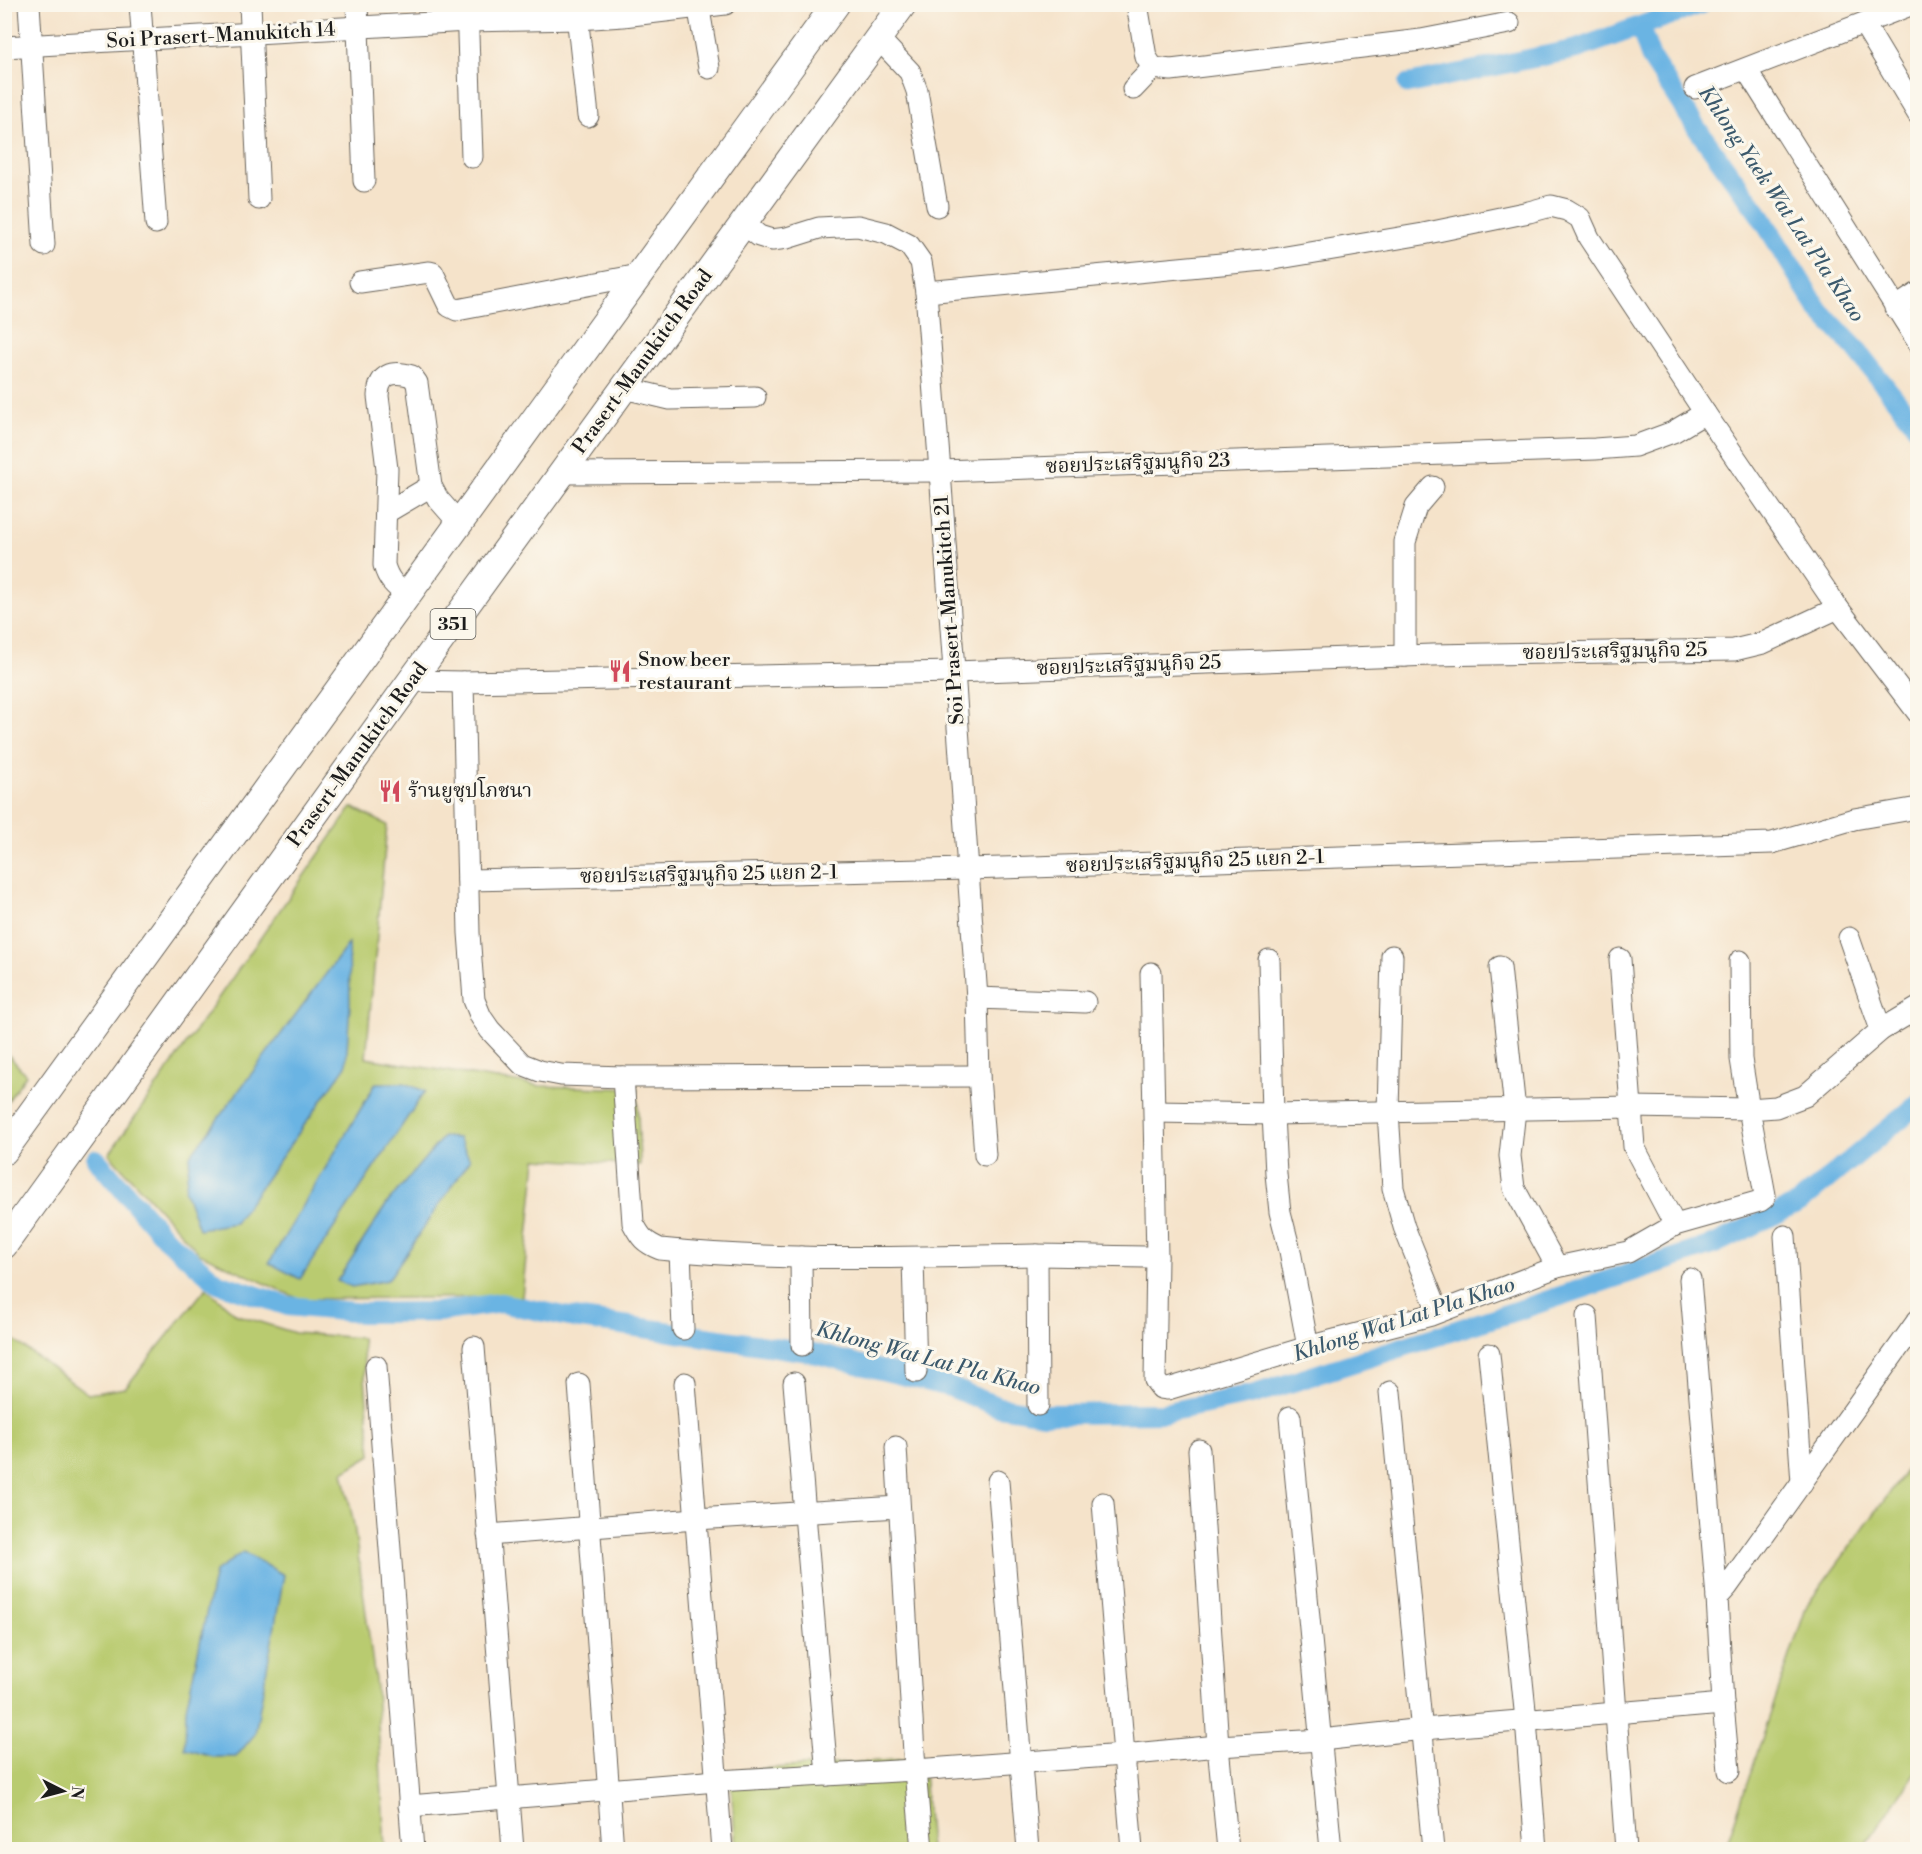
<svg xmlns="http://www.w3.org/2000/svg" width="1922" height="1854" font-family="'Libre Bodoni','Noto Serif Thai',serif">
<rect width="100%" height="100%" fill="#fbf7ec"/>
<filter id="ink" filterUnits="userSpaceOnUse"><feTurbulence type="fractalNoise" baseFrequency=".0167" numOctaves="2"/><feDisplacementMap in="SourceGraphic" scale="12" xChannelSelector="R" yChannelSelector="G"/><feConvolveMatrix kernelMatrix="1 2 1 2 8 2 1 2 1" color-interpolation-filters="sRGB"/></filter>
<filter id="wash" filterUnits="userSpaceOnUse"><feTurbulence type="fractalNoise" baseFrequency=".008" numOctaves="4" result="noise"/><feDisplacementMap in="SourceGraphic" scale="24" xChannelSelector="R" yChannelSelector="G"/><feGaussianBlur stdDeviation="1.35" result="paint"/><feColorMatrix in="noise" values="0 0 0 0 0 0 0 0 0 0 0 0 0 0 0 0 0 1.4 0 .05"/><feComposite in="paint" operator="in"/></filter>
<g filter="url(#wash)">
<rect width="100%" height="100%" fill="#f5e3ca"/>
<g fill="#b9cb6f" stroke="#6a7446" stroke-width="1.5">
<polygon points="352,807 387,825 366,1058 540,1086 637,1089 640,1165 536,1159 522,1297 299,1299 199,1253 109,1154"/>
<polygon points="5,1051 26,1075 5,1105"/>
<polygon points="206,1288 237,1315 295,1333 362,1338 371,1455 343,1472 354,1525 376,1687 385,1849 5,1849 4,1333 88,1394 125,1388"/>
<polygon points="1917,1456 1917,1771 1863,1849 1725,1849 1807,1605"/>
<polygon points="923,1758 930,1849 736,1849 730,1771"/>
</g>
<g fill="#6ab4e3" stroke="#436880" stroke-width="1.5">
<polygon points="349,943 350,1004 346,1066 235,1223 199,1229 185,1191 190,1156"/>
<polygon points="376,1083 404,1083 425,1091 300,1279 269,1263"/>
<polygon points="443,1137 459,1138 470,1160 388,1280 352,1287 337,1281 388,1202"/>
<polygon points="243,1552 284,1575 255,1734 236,1757 213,1757 185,1749 186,1709 215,1572"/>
</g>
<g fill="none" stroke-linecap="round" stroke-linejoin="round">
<g stroke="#6ab4e3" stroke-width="20">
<polyline points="1640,27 1651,58 1698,130 1760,215 1818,309 1855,348 1918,428"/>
<polyline points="1408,84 1577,49 1701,4"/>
<polyline points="96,1159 165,1238 218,1283 288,1306 363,1313 438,1312 501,1303 574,1318 809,1352 950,1387 999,1407 1045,1414 1163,1413 1255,1394 1519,1310 1715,1244 1800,1202 1918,1104"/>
</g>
</g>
</g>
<g filter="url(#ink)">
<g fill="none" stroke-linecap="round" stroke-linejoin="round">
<g stroke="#686259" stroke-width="23">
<g id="minor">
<polyline points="29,4 44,245"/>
<polyline points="140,4 156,223"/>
<polyline points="250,4 259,199"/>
<polyline points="357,4 364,181"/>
<polyline points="467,4 472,157"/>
<polyline points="698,4 709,68"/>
<polyline points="1137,4 1146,57 1153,68 1171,70 1421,40 1509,23"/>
<polyline points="576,5 588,116"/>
<polyline points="1864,24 1918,114"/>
<polyline points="878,38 910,72 917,91 937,206"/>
<polyline points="4,47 468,21 578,19 623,16 725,4"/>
<polyline points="1746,69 1918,342"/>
<polyline points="1695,88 1913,4"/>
<polyline points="1133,89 1153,68"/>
<polyline points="743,223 759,236 772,240 787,238 819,228 858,226 886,233 909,245 921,262 926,292 940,471 977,998 979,1076 985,1155"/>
<polyline points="360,282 429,272 433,273 449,306 457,310 639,275"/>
<polyline points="926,292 1274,259 1423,234 1529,212 1551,206 1567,210 1580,218 1589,238 1705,413 1838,608 1918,713"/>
<polyline points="1895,308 1918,293"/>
<polyline points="624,388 670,399 755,397"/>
<polyline points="564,473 940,471 1595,449 1635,446 1673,432 1705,413"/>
<polyline points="387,512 431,486"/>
<path d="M407 595C395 586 388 580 384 565L387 469 378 396C379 374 392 370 412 376L417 383 431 486 438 499 459 523"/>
<polyline points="1405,656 1405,542 1416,507 1433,487"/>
<polyline points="411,681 463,682 954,672 1432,655 1734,650 1763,643 1838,608"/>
<polyline points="463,682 469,933 474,1000 481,1017 490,1030 522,1064 540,1071 561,1075 623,1077 979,1076"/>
<polyline points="468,880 968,869 1772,843 1854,819 1918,808"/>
<polyline points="1849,938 1881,1030"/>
<polyline points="1392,956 1388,1112 1393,1188 1404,1227 1438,1311"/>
<polyline points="1620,959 1634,1147 1675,1225"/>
<polyline points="1269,960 1273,1114 1276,1174 1280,1212 1290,1251 1308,1347"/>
<polyline points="1500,967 1515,1110 1510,1156 1514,1188 1557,1267"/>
<polyline points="1151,973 1157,1257 1155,1380 1161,1388 1168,1389 1308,1347 1431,1315 1557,1267 1628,1252 1675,1225 1760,1201 1764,1198 1765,1195 1749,1109 1741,1059 1740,961"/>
<polyline points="977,998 1085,1002"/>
<path d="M623 1077 633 1223C641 1238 644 1242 660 1249 784 1262 909 1257 1034 1255 1075 1255 1116 1257 1157 1257"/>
<polyline points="1155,1112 1273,1114 1631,1107 1749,1109 1776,1107 1805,1096 1881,1030 1918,1008"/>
<polyline points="1785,1236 1802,1483"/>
<polyline points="680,1251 683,1329"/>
<polyline points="1037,1255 1038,1405"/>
<polyline points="801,1257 802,1345"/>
<polyline points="913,1258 916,1372"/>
<polyline points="1587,1316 1626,1850"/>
<polyline points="474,1347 513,1850"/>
<polyline points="1489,1354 1526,1720 1536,1850"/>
<polyline points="376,1366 413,1850"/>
<polyline points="685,1383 722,1850"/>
<polyline points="794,1383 827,1775"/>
<polyline points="579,1384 613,1850"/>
<polyline points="1390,1392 1433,1850"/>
<polyline points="1290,1417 1331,1850"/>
<polyline points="896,1447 915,1770 922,1850"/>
<polyline points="1199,1450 1218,1746 1228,1850"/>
<polyline points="998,1481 1028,1850"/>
<polyline points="1103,1503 1132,1850"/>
<polyline points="488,1535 696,1519 899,1507"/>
<polyline points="1717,1598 1727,1587 1918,1320"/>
<polyline points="1723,1704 1729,1771"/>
<polyline points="409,1806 717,1781 915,1770 1123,1755 1218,1746 1321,1740 1423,1729 1723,1704 1717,1598 1690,1279"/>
</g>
</g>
<g stroke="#686259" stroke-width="29">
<g id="major">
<polyline points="4,1151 836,4"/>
<polyline points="4,1245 411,681 903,4"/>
</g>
</g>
<use href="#minor" stroke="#fff" stroke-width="21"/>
<use href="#major" stroke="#fff" stroke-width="27"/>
</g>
</g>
<defs>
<g id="restaurant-bare" transform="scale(1.8)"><path d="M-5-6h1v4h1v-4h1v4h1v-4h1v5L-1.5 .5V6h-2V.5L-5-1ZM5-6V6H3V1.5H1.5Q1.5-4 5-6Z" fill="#d1495b" stroke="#fbf7ec" stroke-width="2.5" paint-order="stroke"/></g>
</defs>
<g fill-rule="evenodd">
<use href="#restaurant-bare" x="620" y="671"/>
<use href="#restaurant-bare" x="390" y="791"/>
</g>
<g text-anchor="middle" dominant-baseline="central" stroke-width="6" stroke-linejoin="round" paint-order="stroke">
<rect fill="#fbf7ec" stroke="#5f5e5a" stroke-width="1.5" x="430.5" y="609" width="45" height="30" rx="4.5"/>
<g font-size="18" font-weight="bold" fill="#1c1c1c">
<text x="453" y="624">351</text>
</g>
<g font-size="20" fill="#1c1c1c" stroke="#fbf7ec">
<text transform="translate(221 36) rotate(-3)">Soi Prasert-Manukitch 14</text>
<text transform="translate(643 362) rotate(-54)">Prasert-Manukitch Road</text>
<text transform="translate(1138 464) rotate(-2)">ซอยประเสริฐมนูกิจ 23</text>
<text transform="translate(950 610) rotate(-94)">Soi Prasert-Manukitch 21</text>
<text transform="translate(1615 652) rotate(-1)">ซอยประเสริฐมนูกิจ 25</text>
<text transform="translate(1129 666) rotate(-2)">ซอยประเสริฐมนูกิจ 25</text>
<text transform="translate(358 755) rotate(-54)">Prasert-Manukitch Road</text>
<text transform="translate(1195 862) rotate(-2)">ซอยประเสริฐมนูกิจ 25 แยก 2-1</text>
<text transform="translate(709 875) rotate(-1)">ซอยประเสริฐมนูกิจ 25 แยก 2-1</text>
</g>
<g font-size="20" fill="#1c1c1c" stroke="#fbf7ec" text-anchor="start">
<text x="638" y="660">Snow beer<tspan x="638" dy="23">restaurant</tspan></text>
<text x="408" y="791">ร้านยูซุปโภชนา</text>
</g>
<g font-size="21" font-style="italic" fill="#3b596c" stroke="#fbf7ec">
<text transform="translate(1781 204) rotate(56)">Khlong Yaek Wat Lat Pla Khao</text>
<text transform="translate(1404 1320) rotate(-18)">Khlong Wat Lat Pla Khao</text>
<text transform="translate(928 1359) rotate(15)">Khlong Wat Lat Pla Khao</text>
</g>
</g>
<rect width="1922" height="1854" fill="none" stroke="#fbf7ec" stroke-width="24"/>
<g transform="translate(63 1791) rotate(96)" stroke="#fbf7ec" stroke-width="4.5" paint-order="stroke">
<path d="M0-4.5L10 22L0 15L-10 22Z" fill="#1c1c1c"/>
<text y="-9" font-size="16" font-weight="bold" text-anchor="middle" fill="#1c1c1c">N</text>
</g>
</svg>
